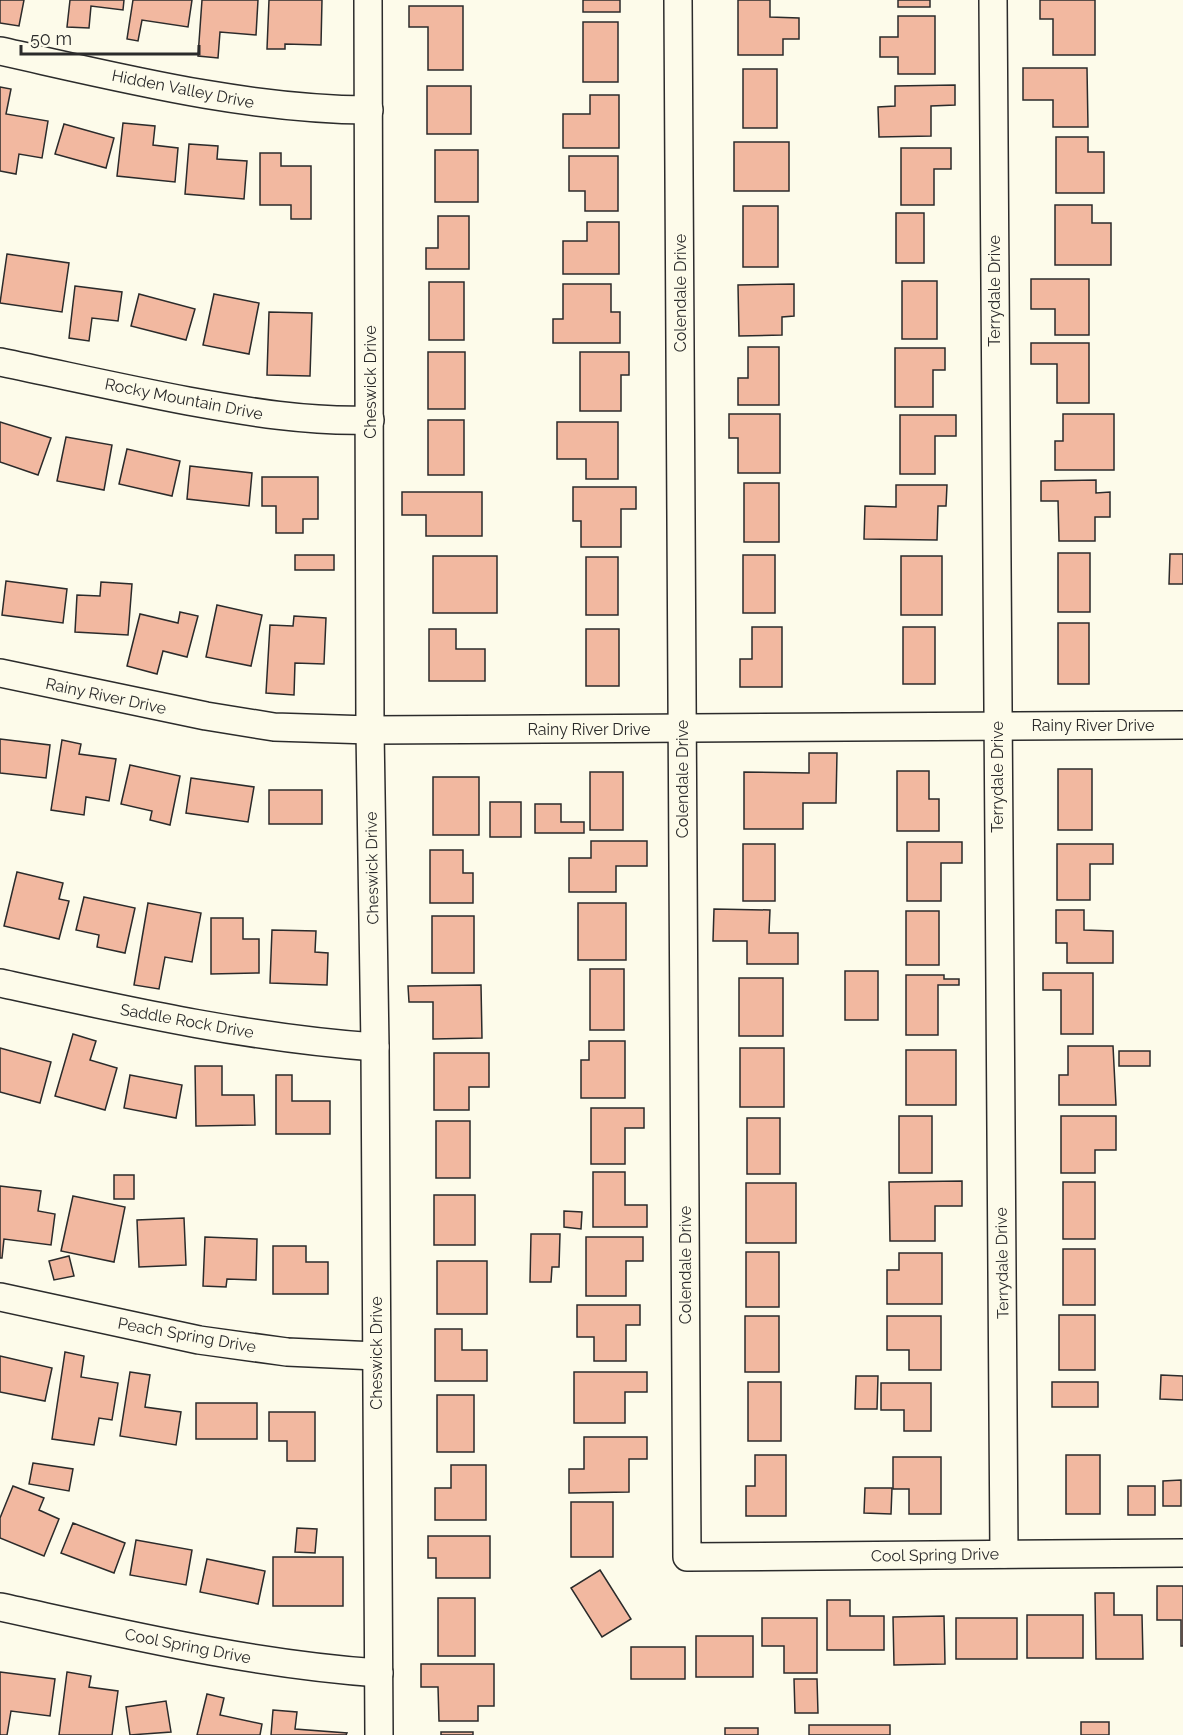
<svg xmlns="http://www.w3.org/2000/svg" width="1183" height="1735" font-family="Raleway,sans-serif">
<rect width="100%" height="100%" fill="#fdfbea"/>
<g fill="#f2b8a0" stroke="#2b2b2b" stroke-width="1.5">
<polygon points="0,0 24,0 19,26 0,23"/>
<polygon points="70,0 124,0 123,10 91,6 89,28 67,27"/>
<polygon points="133,0 192,0 188,27 142,20 138,41 127,39"/>
<polygon points="202,0 258,0 256,35 220,32 218,58 198,56"/>
<polygon points="269,0 322,0 321,45 285,44 285,49 267,49"/>
<rect x="583" y="0" width="37" height="12"/>
<polygon points="738,0 770,0 770,17 799,18 799,39 783,39 783,55 738,55"/>
<rect x="898" y="0" width="32" height="7"/>
<polygon points="1040,0 1095,0 1095,55 1053,55 1053,19 1040,19"/>
<polygon points="409,6 463,6 463,70 428,70 428,27 409,27"/>
<polygon points="898,16 935,16 935,74 898,74 898,57 880,57 880,37 898,37"/>
<rect x="583" y="22" width="35" height="60"/>
<polygon points="1023,68 1087,68 1088,127 1053,127 1053,100 1023,100"/>
<rect x="743" y="69" width="34" height="59"/>
<polygon points="955,85 955,105 931,106 931,136 879,137 878,107 895,106 895,86"/>
<rect x="427" y="86" width="44" height="48"/>
<polygon points="0,87 11,89 6,114 48,121 42,158 19,154 16,174 0,171"/>
<polygon points="590,95 619,95 619,148 563,148 563,114 590,114"/>
<polygon points="123,123 155,126 153,145 178,148 175,182 117,176"/>
<polygon points="64,124 114,138 106,168 55,154"/>
<polygon points="1056,137 1088,137 1088,152 1104,152 1104,193 1056,193"/>
<rect x="734" y="142" width="55" height="49"/>
<polygon points="189,144 218,146 217,159 247,161 244,199 185,194"/>
<polygon points="901,148 951,148 951,169 934,169 934,205 901,205"/>
<rect x="435" y="150" width="43" height="52"/>
<polygon points="260,153 281,153 281,166 311,166 311,219 291,219 291,205 260,205"/>
<polygon points="569,156 618,156 618,211 585,211 585,191 569,191"/>
<polygon points="1055,205 1092,205 1092,223 1111,223 1111,265 1055,265"/>
<rect x="743" y="206" width="35" height="61"/>
<rect x="896" y="213" width="28" height="50"/>
<polygon points="438,216 469,216 469,269 426,269 426,248 438,248"/>
<polygon points="587,222 619,222 619,274 563,274 563,241 587,241"/>
<polygon points="7,254 69,263 62,312 0,303"/>
<polygon points="1031,279 1089,279 1089,335 1055,335 1055,309 1031,309"/>
<rect x="902" y="281" width="35" height="58"/>
<rect x="429" y="282" width="35" height="58"/>
<polygon points="563,284 611,284 611,312 620,312 620,343 553,343 553,319 563,319"/>
<polygon points="794,284 794,316 782,317 782,335 739,336 738,285"/>
<polygon points="75,286 122,292 118,321 92,318 89,341 69,338"/>
<polygon points="139,294 195,309 186,340 131,326"/>
<polygon points="214,294 259,303 249,354 203,345"/>
<polygon points="269,312 312,313 310,376 267,375"/>
<polygon points="1031,343 1089,343 1089,403 1057,403 1057,364 1031,364"/>
<polygon points="748,347 779,347 779,405 738,405 738,378 748,378"/>
<polygon points="895,348 945,348 945,370 933,370 933,407 895,407"/>
<rect x="428" y="352" width="37" height="57"/>
<polygon points="580,352 629,352 629,375 621,375 621,411 580,411"/>
<polygon points="729,414 780,414 780,473 738,473 738,438 729,438"/>
<polygon points="1063,414 1114,414 1114,470 1055,470 1055,441 1063,441"/>
<polygon points="900,415 956,415 956,436 935,436 935,474 900,474"/>
<rect x="428" y="420" width="36" height="55"/>
<polygon points="0,422 51,438 38,475 0,462"/>
<polygon points="557,422 618,422 618,479 586,479 586,459 557,459"/>
<polygon points="66,437 112,445 104,490 57,481"/>
<polygon points="127,449 180,461 172,496 119,484"/>
<polygon points="190,466 252,473 249,506 187,499"/>
<polygon points="262,477 318,477 318,519 303,519 303,533 276,533 276,506 262,506"/>
<polygon points="1096,480 1096,493 1110,492 1110,517 1095,517 1095,541 1059,541 1058,501 1041,501 1041,481"/>
<rect x="744" y="483" width="35" height="59"/>
<polygon points="896,485 947,485 946,506 938,506 937,540 864,539 865,506 896,507"/>
<polygon points="573,487 636,487 636,509 621,509 621,547 581,547 581,521 573,521"/>
<polygon points="402,492 482,492 482,536 426,536 426,515 402,515"/>
<rect x="1058" y="553" width="32" height="59"/>
<polygon points="1170,554 1183,554 1183,584 1169,584"/>
<rect x="295" y="555" width="39" height="15"/>
<rect x="743" y="555" width="32" height="58"/>
<rect x="433" y="556" width="64" height="57"/>
<rect x="901" y="556" width="41" height="59"/>
<rect x="586" y="557" width="32" height="58"/>
<polygon points="6,581 67,589 63,623 2,615"/>
<polygon points="101,582 132,584 128,635 75,632 77,595 100,596"/>
<polygon points="217,605 262,615 251,666 206,657"/>
<polygon points="180,612 198,616 187,657 163,651 157,674 127,666 140,614 178,623"/>
<polygon points="294,616 326,618 324,664 295,663 294,695 266,693 270,625 293,626"/>
<rect x="1058" y="623" width="31" height="61"/>
<polygon points="752,627 782,627 782,687 740,687 740,659 752,659"/>
<rect x="903" y="627" width="32" height="57"/>
<polygon points="429,629 456,629 456,649 485,649 485,681 429,681"/>
<rect x="586" y="629" width="33" height="57"/>
<polygon points="0,739 50,745 46,778 0,773"/>
<polygon points="62,740 81,744 79,754 116,759 109,801 86,797 84,815 51,810"/>
<polygon points="809,753 837,753 836,803 803,803 803,829 744,829 744,772 809,773"/>
<polygon points="130,765 180,776 170,825 150,820 152,811 121,804"/>
<rect x="1058" y="769" width="34" height="61"/>
<polygon points="897,771 929,771 929,799 939,799 939,831 897,831"/>
<rect x="590" y="772" width="33" height="58"/>
<rect x="433" y="777" width="46" height="58"/>
<polygon points="191,778 254,787 248,822 186,813"/>
<rect x="269" y="790" width="53" height="34"/>
<rect x="490" y="802" width="31" height="35"/>
<polygon points="535,804 561,804 561,822 584,822 584,833 535,833"/>
<polygon points="591,841 647,841 647,866 616,866 616,892 569,892 569,858 591,858"/>
<polygon points="907,842 962,842 962,863 941,863 941,901 907,901"/>
<rect x="743" y="844" width="32" height="57"/>
<polygon points="1057,844 1113,844 1113,864 1090,864 1090,900 1057,900"/>
<polygon points="430,850 463,850 463,873 473,873 473,903 430,903"/>
<polygon points="17,872 63,883 59,899 69,901 59,939 4,926"/>
<polygon points="84,897 135,908 125,953 97,947 99,935 76,930"/>
<polygon points="148,903 201,913 192,962 165,957 159,989 134,985"/>
<rect x="578" y="903" width="48" height="57"/>
<polygon points="714,909 770,910 769,933 798,933 798,964 747,964 747,941 713,941"/>
<polygon points="1056,910 1084,910 1084,930 1113,931 1113,963 1067,963 1067,943 1056,943"/>
<rect x="906" y="911" width="33" height="54"/>
<rect x="432" y="916" width="42" height="57"/>
<polygon points="211,918 243,918 243,939 259,939 259,973 211,974"/>
<polygon points="272,930 316,931 315,952 328,953 327,985 270,983"/>
<rect x="590" y="969" width="34" height="61"/>
<rect x="845" y="971" width="33" height="49"/>
<polygon points="1043,973 1093,973 1093,1034 1061,1034 1061,990 1043,990"/>
<polygon points="906,975 944,975 944,979 959,979 959,985 938,985 938,1035 906,1035"/>
<rect x="739" y="978" width="44" height="58"/>
<polygon points="481,985 482,1038 433,1039 433,1002 409,1002 408,986"/>
<polygon points="73,1034 96,1041 90,1060 117,1068 105,1110 55,1096"/>
<polygon points="589,1041 625,1041 625,1098 581,1098 581,1060 589,1060"/>
<polygon points="1068,1046 1113,1046 1116,1105 1059,1105 1059,1075 1068,1075"/>
<polygon points="0,1048 51,1062 40,1103 0,1092"/>
<rect x="740" y="1048" width="44" height="59"/>
<rect x="906" y="1050" width="50" height="55"/>
<rect x="1119" y="1051" width="31" height="15"/>
<polygon points="434,1053 489,1053 489,1087 469,1087 469,1110 434,1110"/>
<polygon points="195,1066 222,1066 222,1095 254,1095 255,1125 196,1126"/>
<polygon points="130,1075 182,1085 176,1118 124,1108"/>
<polygon points="276,1075 292,1075 292,1101 330,1101 330,1134 276,1134"/>
<polygon points="591,1108 644,1108 644,1128 625,1128 625,1164 591,1164"/>
<rect x="899" y="1116" width="33" height="57"/>
<polygon points="1061,1116 1116,1116 1116,1150 1095,1150 1095,1173 1061,1173"/>
<rect x="747" y="1118" width="33" height="56"/>
<rect x="436" y="1121" width="34" height="57"/>
<polygon points="593,1172 625,1172 625,1205 647,1205 647,1227 593,1227"/>
<rect x="114" y="1175" width="20" height="24"/>
<polygon points="962,1181 962,1206 935,1206 935,1241 890,1241 889,1182"/>
<rect x="1063" y="1182" width="32" height="57"/>
<rect x="746" y="1183" width="50" height="60"/>
<polygon points="0,1186 41,1191 38,1211 55,1214 51,1245 4,1239 2,1258 0,1258"/>
<rect x="434" y="1195" width="41" height="50"/>
<polygon points="73,1196 125,1207 114,1262 61,1251"/>
<polygon points="564,1211 582,1212 581,1229 564,1227"/>
<polygon points="184,1218 186,1265 139,1267 137,1220"/>
<polygon points="531,1234 560,1234 559,1267 552,1267 551,1282 530,1282"/>
<polygon points="205,1237 257,1239 256,1280 227,1279 226,1287 203,1286"/>
<polygon points="586,1237 643,1237 643,1261 626,1261 626,1296 586,1296"/>
<polygon points="273,1246 306,1246 306,1262 328,1262 328,1294 273,1294"/>
<rect x="1063" y="1249" width="32" height="56"/>
<rect x="746" y="1252" width="33" height="55"/>
<polygon points="899,1253 942,1253 942,1304 887,1304 887,1270 899,1270"/>
<polygon points="69,1256 74,1276 54,1280 49,1261"/>
<rect x="437" y="1261" width="50" height="53"/>
<polygon points="577,1305 640,1305 640,1325 626,1325 626,1361 594,1361 594,1337 577,1337"/>
<rect x="1059" y="1315" width="36" height="55"/>
<rect x="745" y="1316" width="34" height="56"/>
<polygon points="887,1316 941,1316 941,1370 909,1370 909,1350 887,1350"/>
<polygon points="435,1329 462,1329 462,1350 487,1350 487,1381 435,1381"/>
<polygon points="65,1352 84,1356 81,1377 118,1383 112,1420 99,1418 94,1445 52,1439"/>
<polygon points="0,1356 52,1368 45,1401 0,1392"/>
<polygon points="130,1372 150,1375 145,1407 181,1412 176,1445 120,1436"/>
<polygon points="574,1372 647,1372 647,1392 625,1392 625,1423 574,1423"/>
<polygon points="1161,1375 1183,1376 1183,1400 1160,1399"/>
<polygon points="856,1376 878,1376 877,1409 855,1409"/>
<rect x="748" y="1382" width="33" height="59"/>
<rect x="1052" y="1382" width="46" height="25"/>
<polygon points="881,1383 931,1383 931,1431 904,1431 904,1410 881,1410"/>
<rect x="437" y="1395" width="37" height="57"/>
<rect x="196" y="1403" width="61" height="36"/>
<polygon points="269,1412 315,1412 315,1461 287,1461 287,1441 269,1441"/>
<polygon points="584,1437 647,1437 647,1459 629,1459 629,1492 569,1493 569,1469 584,1469"/>
<polygon points="755,1455 786,1455 786,1516 746,1516 746,1486 755,1486"/>
<rect x="1066" y="1455" width="34" height="59"/>
<polygon points="893,1457 941,1457 941,1514 909,1514 909,1489 893,1489"/>
<polygon points="33,1463 73,1469 69,1491 29,1484"/>
<polygon points="451,1465 486,1465 486,1520 435,1520 435,1488 451,1488"/>
<polygon points="1181,1480 1181,1506 1163,1506 1163,1481"/>
<polygon points="13,1486 44,1498 39,1510 59,1519 44,1556 0,1538 0,1518"/>
<rect x="1128" y="1486" width="27" height="29"/>
<polygon points="865,1488 892,1488 891,1514 864,1513"/>
<rect x="571" y="1502" width="42" height="55"/>
<polygon points="73,1523 125,1543 114,1573 61,1553"/>
<polygon points="297,1528 317,1529 315,1553 295,1552"/>
<polygon points="428,1536 490,1536 490,1578 436,1578 436,1558 428,1558"/>
<polygon points="136,1540 192,1550 186,1585 130,1575"/>
<rect x="273" y="1557" width="70" height="49"/>
<polygon points="207,1559 265,1571 258,1604 200,1592"/>
<polygon points="600,1570 631,1619 602,1637 571,1588"/>
<polygon points="1157,1586 1183,1586 1183,1646 1181,1646 1181,1620 1157,1620"/>
<polygon points="1095,1593 1114,1593 1114,1615 1142,1615 1143,1659 1096,1659"/>
<rect x="438" y="1598" width="37" height="58"/>
<polygon points="827,1600 850,1600 850,1616 884,1616 884,1650 827,1650"/>
<rect x="1027" y="1615" width="56" height="43"/>
<polygon points="944,1616 945,1664 894,1665 893,1617"/>
<polygon points="762,1618 817,1618 817,1673 784,1673 784,1646 762,1646"/>
<rect x="956" y="1618" width="61" height="41"/>
<rect x="696" y="1636" width="57" height="41"/>
<rect x="631" y="1647" width="54" height="32"/>
<polygon points="421,1664 494,1664 494,1706 478,1706 478,1721 439,1721 438,1687 421,1687"/>
<polygon points="0,1672 55,1679 50,1716 11,1711 7,1735 0,1735"/>
<polygon points="67,1672 91,1676 89,1687 118,1691 112,1735 59,1735"/>
<polygon points="794,1679 817,1679 818,1713 795,1713"/>
<polygon points="207,1694 224,1698 220,1715 262,1724 260,1735 197,1735"/>
<polygon points="166,1701 171,1732 130,1735 126,1707"/>
<polygon points="273,1710 297,1712 295,1729 347,1733 346,1735 271,1735"/>
<rect x="1081" y="1722" width="28" height="13"/>
<rect x="809" y="1725" width="81" height="10"/>
<rect x="725" y="1728" width="33" height="7"/>
<rect x="441" y="1732" width="32" height="3"/>
</g>
<g fill="none" stroke-linecap="round" stroke-linejoin="round">
<g stroke="#2b2b2b" stroke-width="30">
<g id="minor">
<polyline points="368,0 370,730 375,1047 379,1735"/>
<polyline points="678,0 687,1557 1183,1553"/>
<polyline points="993,0 1004,1554"/>
<path d="M0 51C122 78 243 109 369 110"/>
<path d="M0 362C63 375 125 389 188 401 249 412 308 422 370 420"/>
<polyline points="0,673 206,716 274,727 370,730 1183,725"/>
<path d="M0 983C124 1010 248 1038 375 1047"/>
<polyline points="0,1297 199,1340 287,1352 376,1356"/>
<path d="M0 1607C125 1634 250 1664 379 1673"/>
</g>
</g>
<use href="#minor" stroke="#fdfbea" stroke-width="27"/>
</g>
<g text-anchor="middle" dominant-baseline="central" stroke-width="4.5" stroke-linejoin="round" paint-order="stroke">
<g font-size="16" fill="#2b2b2b" stroke="#fdfbea">
<text transform="translate(183 89) rotate(11)">Hidden Valley Drive</text>
<text transform="translate(994 291) rotate(-90)">Terrydale Drive</text>
<text transform="translate(680 293) rotate(-90)">Colendale Drive</text>
<text transform="translate(370 382) rotate(-90)">Cheswick Drive</text>
<text transform="translate(184 399) rotate(11)">Rocky Mountain Drive</text>
<text transform="translate(106 696) rotate(12)">Rainy River Drive</text>
<text x="1093" y="725">Rainy River Drive</text>
<text x="589" y="729">Rainy River Drive</text>
<text transform="translate(997 777) rotate(-90)">Terrydale Drive</text>
<text transform="translate(682 779) rotate(-90)">Colendale Drive</text>
<text transform="translate(372 868) rotate(-91)">Cheswick Drive</text>
<text transform="translate(187 1021) rotate(10)">Saddle Rock Drive</text>
<text transform="translate(1002 1263) rotate(-91)">Terrydale Drive</text>
<text transform="translate(685 1265) rotate(-90)">Colendale Drive</text>
<text transform="translate(187 1335) rotate(10)">Peach Spring Drive</text>
<text transform="translate(376 1353) rotate(-90)">Cheswick Drive</text>
<text transform="translate(935 1555) rotate(-1)">Cool Spring Drive</text>
<text transform="translate(188 1646) rotate(11)">Cool Spring Drive</text>
</g>
</g>
<path d="M21 45v9h178v-9" fill="none" stroke="#2b2b2b" stroke-width="3"/>
<text x="30" y="45" font-size="18" fill="#2b2b2b" stroke="#fdfbea" stroke-width="4.5" paint-order="stroke">50 m</text>
</svg>
